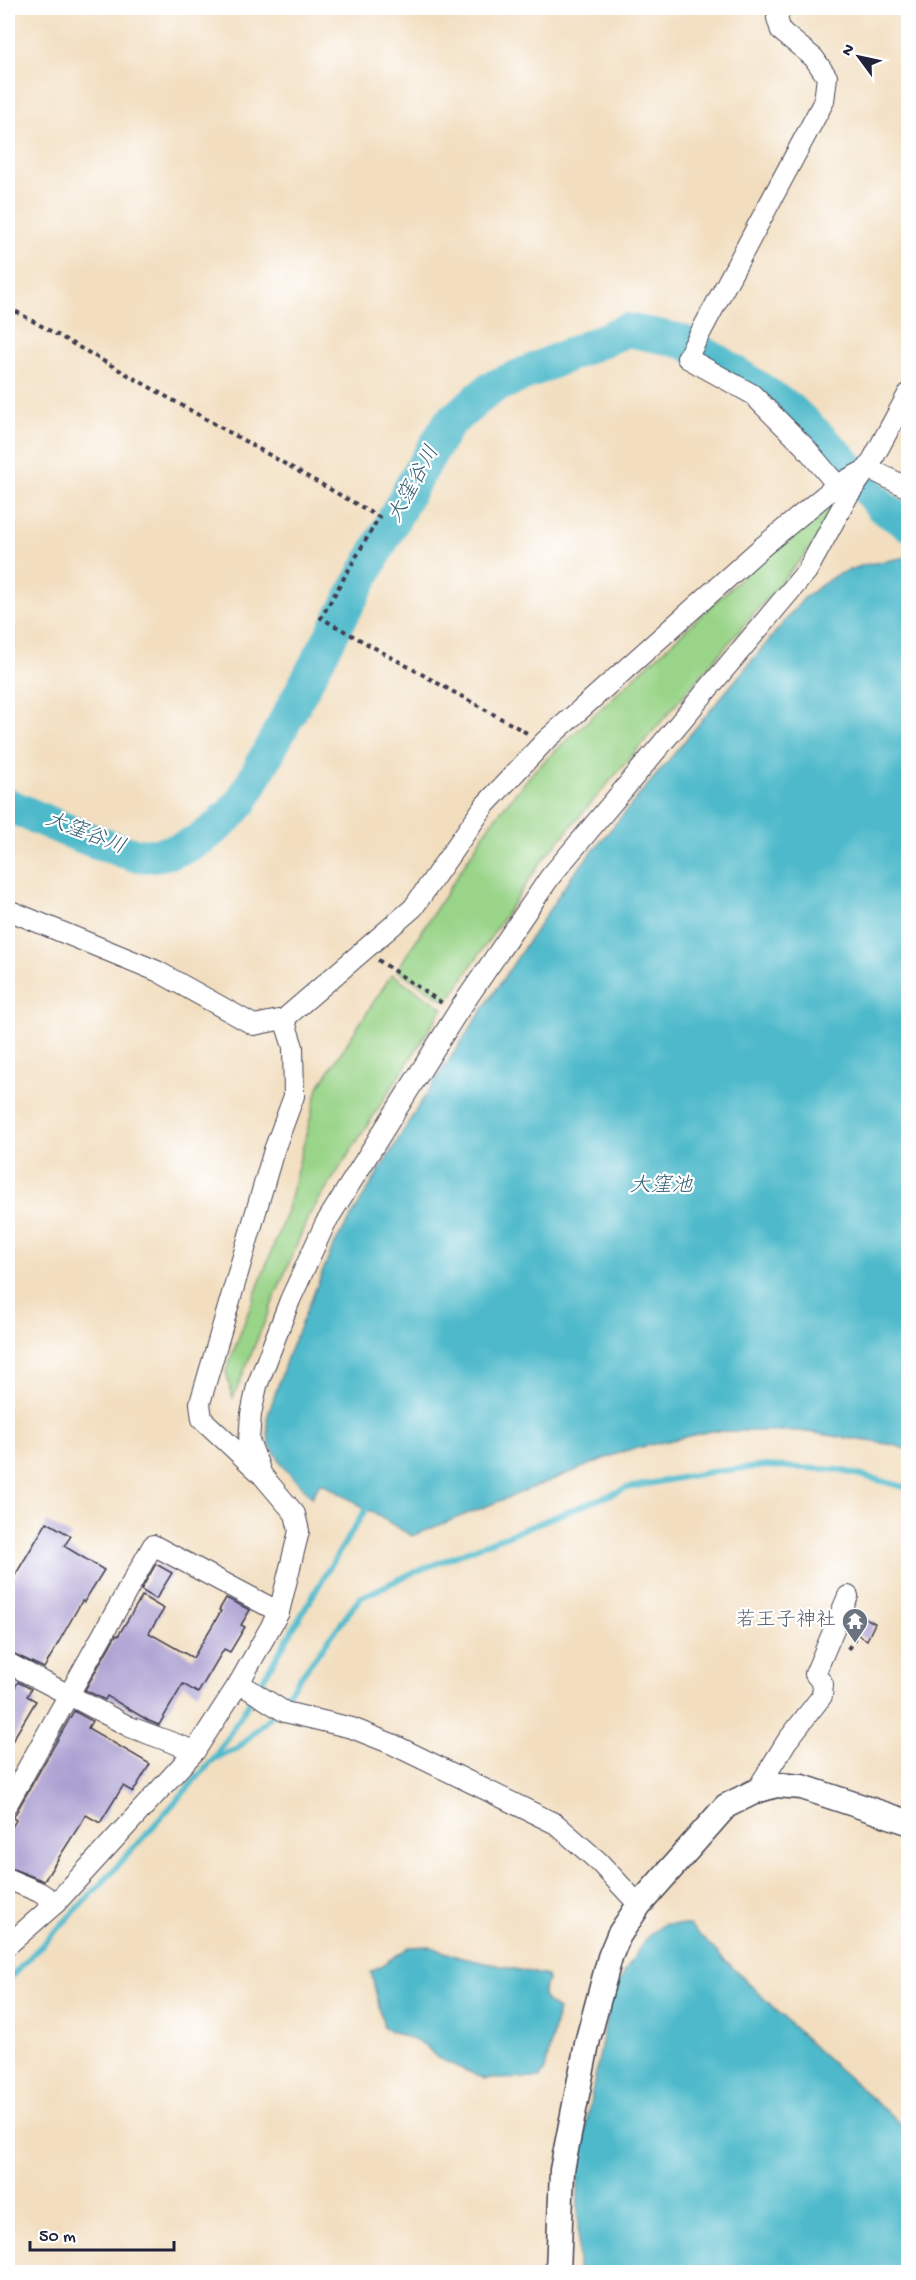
<svg xmlns="http://www.w3.org/2000/svg" width="916" height="2280" font-family="'Gochi Hand','Klee One',sans-serif">
<rect width="100%" height="100%" fill="#fff"/>
<filter id="ink" filterUnits="userSpaceOnUse"><feTurbulence type="fractalNoise" baseFrequency=".0167" numOctaves="2"/><feDisplacementMap in="SourceGraphic" scale="12" xChannelSelector="R" yChannelSelector="G"/><feConvolveMatrix kernelMatrix="1 2 1 2 8 2 1 2 1" color-interpolation-filters="sRGB"/></filter>
<filter id="wash" filterUnits="userSpaceOnUse"><feTurbulence type="fractalNoise" baseFrequency=".008" numOctaves="4" result="noise"/><feDisplacementMap in="SourceGraphic" scale="24" xChannelSelector="R" yChannelSelector="G"/><feGaussianBlur stdDeviation="1.35" result="paint"/><feColorMatrix in="noise" values="0 0 0 0 0 0 0 0 0 0 0 0 0 0 0 0 0 1.4 0 .05"/><feComposite in="paint" operator="in"/></filter>
<g filter="url(#wash)">
<rect width="100%" height="100%" fill="#f2debf"/>
<g fill="#99d488" stroke="#5e7b62" stroke-width="1.5">
<polygon points="838,496 813,545 543,859 447,1002 397,970 491,823 534,771 769,552"/>
<polygon points="392,974 443,1008 308,1217 233,1398 226,1371 286,1213 318,1088"/>
</g>
<g fill="#4db9ca" stroke="#386e82" stroke-width="1.5">
<polygon points="908,557 908,1450 894,1445 800,1431 711,1431 624,1451 412,1536 321,1482 312,1497 286,1470 269,1444 267,1418 288,1355 333,1247 418,1107 571,877 805,597 836,575 864,565"/>
<polygon points="664,1924 689,1925 819,2052 908,2130 908,2272 578,2272 578,2167 611,1994 646,1938"/>
<path d="M429 1946 458 1957 547 1976 548 1981C538 1994 544 2002 558 2010L545 2070 540 2078 485 2079 437 2058 425 2045 384 2028 371 1972 409 1947Z"/>
</g>
<g fill="none" stroke-linecap="round" stroke-linejoin="round">
<g stroke="#4db9ca" stroke-width="6">
<polyline points="214,1759 238,1748 270,1717 360,1598 410,1574 627,1488 710,1472 767,1466 840,1470 908,1488"/>
<polyline points="8,1980 102,1883 213,1760 255,1693 328,1570 369,1504"/>
</g>
<path stroke="#4db9ca" stroke-width="34" d="M8 805C43 820 78 837 114 848 121 850 129 854 136 855 180 859 216 833 242 801L417 476 449 423 491 388 627 330 682 341 716 360 790 409 839 456 882 507 908 524"/>
</g>
<g id="blocks">
<g fill="#aca0d2">
<polygon points="47,1522 71,1536 64,1546 104,1570 84,1602 82,1601 44,1668 8,1651 8,1587"/>
<polygon points="156,1564 172,1573 156,1599 141,1590"/>
<polygon points="142,1596 164,1609 149,1633 193,1658 221,1611 219,1610 226,1598 250,1610 241,1625 245,1627 230,1652 224,1649 198,1693 183,1684 159,1725 149,1721 107,1696 105,1700 85,1690 116,1635 118,1636"/>
<polygon points="858,1614 875,1623 867,1640 849,1630"/>
<polygon points="18,1682 31,1689 27,1696 36,1701 8,1748 8,1700"/>
<polygon points="74,1711 92,1721 88,1728 150,1764 133,1792 123,1786 100,1823 86,1815 44,1881 8,1867 8,1834 16,1820 13,1818"/>
</g>
</g>
</g>
<g filter="url(#ink)">
<use href="#blocks" fill-opacity="0" stroke="#413e4f" stroke-width="1.5"/>
<g fill="none" stroke-linecap="round" stroke-linejoin="round">
<g stroke="#413e4f" stroke-width="22">
<g id="minor">
<polyline points="781,8 777,18 781,31 814,58 827,77 824,101 687,358 752,394 805,447 837,485"/>
<polyline points="868,468 908,488"/>
<polyline points="8,910 157,971 254,1025 284,1019 413,908 485,805 544,742 761,548 837,485 865,470"/>
<polyline points="260,1473 202,1419 200,1403 274,1150 294,1096 293,1047 284,1019"/>
<polyline points="8,1663 130,1727 195,1751"/>
<polyline points="239,1683 285,1712 352,1728 392,1744 556,1824 599,1862 639,1905"/>
<polyline points="756,1791 787,1741 822,1696 823,1684 815,1674 848,1596"/>
<polyline points="8,1803 153,1545 279,1612"/>
<polyline points="8,1879 39,1892 56,1903"/>
<polyline points="8,1945 56,1903 195,1751 239,1683 279,1612 299,1531 295,1514 262,1475 249,1440 251,1414 257,1386 290,1300 325,1224 457,1013 550,877 807,571 848,496 868,468 908,394"/>
</g>
</g>
<g stroke="#413e4f" stroke-width="27">
<polyline id="tertiary" points="558,2272 562,2170 588,2039 610,1957 619,1935 639,1905 726,1806 756,1791 776,1785 802,1787 908,1822"/>
</g>
<g stroke="#413e4f" stroke-width="4" stroke-dasharray="4.5 4.5" stroke-linecap="butt">
<polyline points="8,307 379,517 321,618 527,733"/>
<polyline points="378,960 442,1003"/>
<polyline points="848,1649 855,1638"/>
</g>
<use href="#minor" stroke="#fff" stroke-width="20"/>
<use href="#tertiary" stroke="#fff" stroke-width="24"/>
</g>
</g>
<defs>
<g id="temple-pin" transform="scale(1.35)"><path d="M0 17L-7.5 6A9.5 9.5 0 1 1 7.5 6Z" fill="#6b7280" stroke="#fff"/><path d="M0-6L5-2H3V0L6.5 2.5H4V6H1.5V3h-3V6H-4V2.5H-6.5L-3 0V-2H-5Z" fill="#fff"/></g>
</defs>
<g fill-rule="evenodd">
<use href="#temple-pin" x="855" y="1621"/>
</g>
<g text-anchor="middle" dominant-baseline="central" stroke-width="4.5" stroke-linejoin="round" paint-order="stroke">
<g font-size="20" fill="#5b616d" stroke="#fff" text-anchor="end">
<text x="836" y="1621">若王子神社</text>
</g>
<g font-size="21" font-style="italic" fill="#335e74" stroke="#fff">
<text transform="translate(415 485) rotate(-61)">大窪谷川</text>
<text transform="translate(85 835) rotate(21)">大窪谷川</text>
<text x="661" y="1187">大窪池</text>
</g>
</g>
<rect width="916" height="2280" fill="none" stroke="#fff" stroke-width="30"/>
<g transform="translate(859 57) rotate(303)" stroke="#ffffff" stroke-width="4.5" paint-order="stroke">
<path d="M0-4.5L10 22L0 15L-10 22Z" fill="#22223b"/>
<text y="-9" font-size="16" font-weight="bold" text-anchor="middle" fill="#22223b">N</text>
</g>
<path d="M30 2241v9h144v-9" fill="none" stroke="#22223b" stroke-width="3"/>
<text x="39" y="2241" font-size="18" fill="#22223b" stroke="#ffffff" stroke-width="4.5" paint-order="stroke">50 m</text>
</svg>
